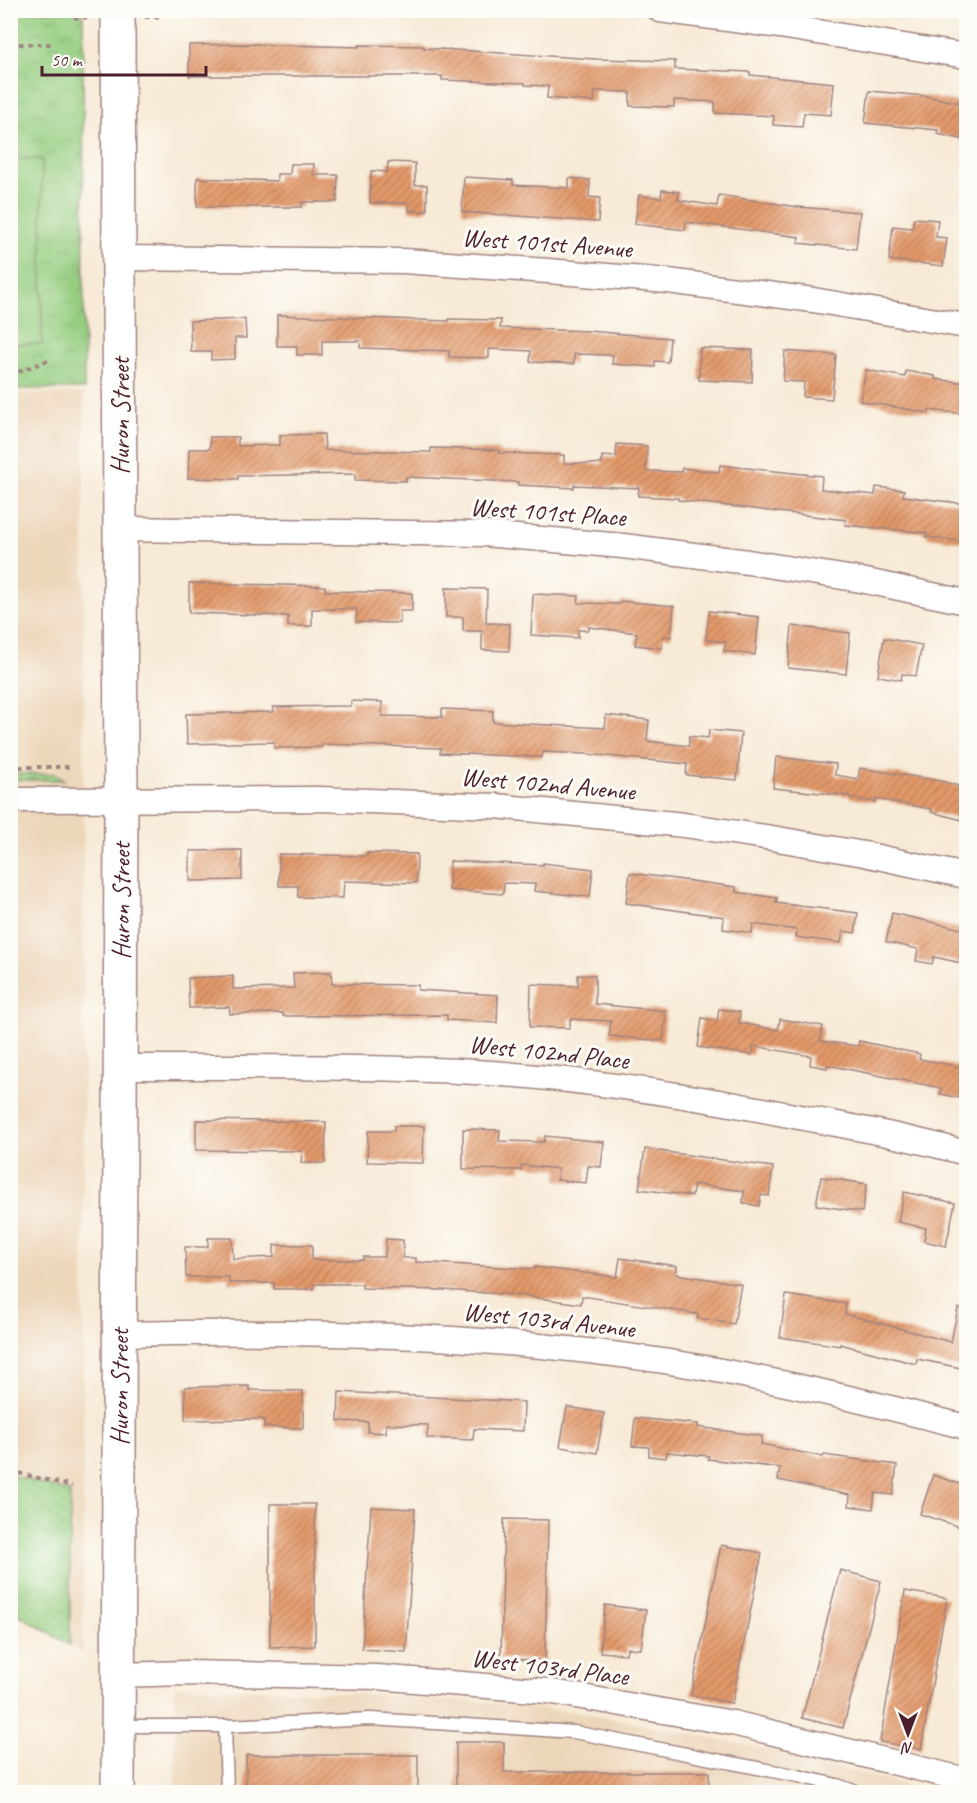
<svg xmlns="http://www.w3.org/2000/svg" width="977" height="1803" font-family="Caveat,sans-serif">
<defs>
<pattern id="grass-dots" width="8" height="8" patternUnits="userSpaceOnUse" patternTransform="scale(1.5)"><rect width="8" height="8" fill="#96ce81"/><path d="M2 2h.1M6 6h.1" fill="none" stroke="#83b070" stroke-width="1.8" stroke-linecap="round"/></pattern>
<pattern id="park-crowns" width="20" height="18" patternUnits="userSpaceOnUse" patternTransform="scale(1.5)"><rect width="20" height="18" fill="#96ce81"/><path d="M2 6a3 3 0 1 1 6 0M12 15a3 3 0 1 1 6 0" fill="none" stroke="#83b070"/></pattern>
<pattern id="building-hatch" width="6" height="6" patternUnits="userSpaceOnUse" patternTransform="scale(1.5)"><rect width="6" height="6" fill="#e39969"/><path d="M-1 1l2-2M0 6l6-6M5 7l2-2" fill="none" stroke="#ba7c57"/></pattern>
</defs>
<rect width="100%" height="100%" fill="#fdfcf7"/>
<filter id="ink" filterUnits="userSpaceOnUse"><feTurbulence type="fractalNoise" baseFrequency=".0167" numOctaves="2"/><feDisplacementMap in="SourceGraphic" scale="12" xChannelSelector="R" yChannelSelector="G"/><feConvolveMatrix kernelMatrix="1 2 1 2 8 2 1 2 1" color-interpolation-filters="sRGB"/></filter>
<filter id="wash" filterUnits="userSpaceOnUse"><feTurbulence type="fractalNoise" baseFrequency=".008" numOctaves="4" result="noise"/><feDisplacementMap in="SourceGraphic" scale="24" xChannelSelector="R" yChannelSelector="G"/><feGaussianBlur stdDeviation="1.35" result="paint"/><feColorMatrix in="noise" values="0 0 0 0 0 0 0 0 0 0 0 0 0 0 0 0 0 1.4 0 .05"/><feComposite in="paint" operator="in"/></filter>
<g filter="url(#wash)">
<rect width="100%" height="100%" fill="#f7ead6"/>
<g fill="#edd7bb">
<polygon points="11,393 84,393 83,1654 11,1611"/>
<polygon points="175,1686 342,1693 490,1703 584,1713 781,1752 929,1792 175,1792"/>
</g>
<g fill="url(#grass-dots)" stroke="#707656" stroke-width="1.5">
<polygon points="11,774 56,774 64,780 11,780"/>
<polygon points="11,1475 70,1492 70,1645 11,1610"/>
</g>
<polygon fill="url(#park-crowns)" stroke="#707656" stroke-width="1.5" points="10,11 83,11 84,389 11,389"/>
<rect fill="#96ce81" stroke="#707656" stroke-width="1.5" x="11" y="159" width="31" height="185"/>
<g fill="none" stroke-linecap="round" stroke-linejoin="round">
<polyline stroke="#61c1df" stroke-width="7" points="10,1523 12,1524"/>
</g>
<g id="blocks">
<g fill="url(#building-hatch)">
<polygon points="244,44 359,47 359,45 424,46 424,48 596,59 675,61 675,69 750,72 750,75 834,83 831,115 804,113 802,127 773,125 774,116 715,113 715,102 674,100 674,107 630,106 630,92 595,91 594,102 571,100 547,98 548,86 525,85 525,83 442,80 442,76 189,76 189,45"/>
<polygon points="869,91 926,96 966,104 966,140 937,134 938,130 865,123"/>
<polygon points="388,162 415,163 415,185 427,185 427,211 409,211 409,203 370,203 371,171 387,172"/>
<polygon points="291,164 314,164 313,175 338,175 337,202 302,202 302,207 197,207 197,178 277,181 277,174 290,174"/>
<polygon points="464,177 513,180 513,185 569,188 569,178 590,180 589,197 600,198 598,222 462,212"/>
<polygon points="662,190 679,192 678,200 717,206 719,195 798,207 860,212 856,249 798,243 799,237 686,222 685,230 635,224 639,195 661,198"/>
<polygon points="914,218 938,220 936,237 947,238 943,266 889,260 893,226 912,228"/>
<polygon points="277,315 449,321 449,319 501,320 500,328 588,331 670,338 668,362 655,361 655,367 612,364 613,355 574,354 574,364 530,362 531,351 489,349 489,358 449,357 449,351 360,348 360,341 322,341 322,355 297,355 297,346 277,346"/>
<polygon points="245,319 246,338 235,338 235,359 211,360 211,352 191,352 190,321"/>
<polygon points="700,348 753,350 752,382 699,380"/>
<polygon points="785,351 836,355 832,399 803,397 804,382 783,381"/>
<polygon points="866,370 905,377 906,371 935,376 935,379 966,383 966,414 929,410 929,413 860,401"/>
<polygon points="324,434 325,450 431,452 431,448 499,450 499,453 564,455 564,463 602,464 602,456 616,457 617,444 647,446 646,471 681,472 682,468 719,472 720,465 765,470 822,476 821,489 875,495 876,487 904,490 903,496 966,504 966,542 926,537 927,533 845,525 846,520 678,500 678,498 638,496 639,488 574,485 574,488 518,485 518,482 406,477 406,481 355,480 355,474 238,476 238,479 188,478 189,449 210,449 210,437 238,437 238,446 280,445 280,435"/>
<polygon points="189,583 325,586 325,591 412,593 412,611 400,611 400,623 356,622 357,609 312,609 312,626 288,626 288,616 189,613"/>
<polygon points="446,588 487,589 486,623 510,624 509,651 482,650 482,631 463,631 463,617 446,617"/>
<polygon points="533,594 579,596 578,603 620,604 621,601 674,606 671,637 663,636 662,648 635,645 637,633 589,627 589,630 578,630 578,638 531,635"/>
<polygon points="709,611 759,617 755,655 724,651 726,642 706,640"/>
<polygon points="792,626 850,633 846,674 788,668"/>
<polygon points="884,638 922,645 916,676 902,674 901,680 878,676"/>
<polygon points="351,701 382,702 382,716 442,717 442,709 493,711 493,722 605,728 606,715 649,720 647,741 689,746 689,736 708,738 709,730 741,733 737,780 686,775 687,764 586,754 543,752 542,757 440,753 441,748 322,744 322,747 274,748 274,742 187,744 186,714 274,712 273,707 351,706"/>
<polygon points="776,757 836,764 835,775 858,779 860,768 941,781 966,788 966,821 931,812 932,809 876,799 875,802 850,798 850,796 773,788"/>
<polygon points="242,850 242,880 190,881 190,851"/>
<polygon points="367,853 417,854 416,883 344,881 343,898 298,897 298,886 279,886 279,854 367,856"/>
<polygon points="450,861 543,865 543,863 593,869 590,897 534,891 535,884 504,883 503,894 449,890"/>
<polygon points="630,873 736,887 736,892 777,898 776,903 858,913 855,933 843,931 841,943 796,937 797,930 753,924 752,933 723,929 724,917 626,903"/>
<polygon points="892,913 966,930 966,964 934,957 932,964 916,961 918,949 886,942"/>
<polygon points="331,972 332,984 418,985 418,990 498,995 497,1023 447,1020 447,1015 283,1016 283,1013 230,1014 229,1007 189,1008 188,978 233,976 233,989 294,988 293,973"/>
<polygon points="578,975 595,975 595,1004 666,1011 663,1041 609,1036 611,1021 570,1019 570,1028 530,1027 531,984 578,986"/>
<polygon points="719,1009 740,1012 739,1023 778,1030 780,1019 823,1026 820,1041 858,1046 859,1041 920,1054 919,1059 966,1068 966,1099 940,1094 941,1088 827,1065 827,1068 810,1065 811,1056 754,1046 752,1055 698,1047 702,1018 717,1021"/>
<polygon points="196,1120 326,1122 325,1163 301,1163 302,1151 196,1150"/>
<polygon points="394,1126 424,1126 423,1163 367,1162 368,1131 394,1131"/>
<polygon points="463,1129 500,1130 499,1141 544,1142 545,1136 604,1142 601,1167 588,1166 586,1183 557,1180 558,1169 521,1165 521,1170 463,1169"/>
<polygon points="645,1149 773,1167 769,1196 761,1195 759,1206 743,1203 744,1191 694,1184 692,1196 639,1189"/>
<polygon points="821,1177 867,1184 862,1212 816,1205"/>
<polygon points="904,1192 955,1203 946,1246 924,1241 926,1228 898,1222"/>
<polygon points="208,1238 232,1238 233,1259 274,1257 274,1245 312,1245 312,1260 363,1260 363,1257 385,1257 386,1239 403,1240 403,1258 416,1258 416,1262 534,1269 535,1267 617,1277 620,1258 677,1266 676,1274 741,1284 734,1324 697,1318 698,1314 582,1296 581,1304 531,1297 531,1296 443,1290 362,1288 362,1284 314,1284 314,1289 274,1289 274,1283 229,1283 229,1277 186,1277 185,1247 208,1247"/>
<polygon points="786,1295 846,1304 845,1314 951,1342 958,1308 966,1309 966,1369 917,1359 916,1364 840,1344 840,1346 780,1337"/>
<polygon points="249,1386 249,1390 303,1391 303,1428 264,1427 264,1419 185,1420 185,1387"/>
<polygon points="339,1392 524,1402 523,1431 474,1429 473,1440 427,1438 428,1425 386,1424 386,1433 368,1432 368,1422 338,1421"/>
<polygon points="567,1407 604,1413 597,1453 560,1447"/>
<polygon points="635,1418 698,1424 697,1427 762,1436 761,1444 823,1457 824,1455 897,1465 893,1495 875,1493 873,1509 849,1506 850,1495 778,1480 780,1468 708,1459 709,1456 667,1452 666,1458 649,1456 649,1447 632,1446"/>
<polygon points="933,1475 966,1486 966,1529 920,1514"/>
<polygon points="270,1504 315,1504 315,1646 270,1647"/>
<polygon points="371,1507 415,1509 406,1652 362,1649"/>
<polygon points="504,1519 548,1520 545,1660 501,1659"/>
<polygon points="721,1545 762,1553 732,1703 691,1695"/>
<polygon points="840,1570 881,1581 843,1728 802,1718"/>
<polygon points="905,1591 947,1598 921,1749 880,1742"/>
<polygon points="605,1605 646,1610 641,1649 627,1648 626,1654 600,1652"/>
<polygon points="456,1742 504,1742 504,1772 709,1772 709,1792 456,1792"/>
<rect x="246" y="1755" width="172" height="37"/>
</g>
</g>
</g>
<g filter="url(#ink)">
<use href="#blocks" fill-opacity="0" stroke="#a08480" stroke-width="1.5"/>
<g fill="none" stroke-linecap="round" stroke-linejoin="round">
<g stroke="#a08480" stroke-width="15">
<g id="service">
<polyline points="119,1726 225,1726 227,1792"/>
<polyline points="225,1726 371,1719 574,1732 798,1776 837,1785 857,1792"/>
</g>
</g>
<g stroke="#a08480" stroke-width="27">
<g id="minor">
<polyline points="660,10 780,26 966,56"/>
<polyline points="119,258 404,261 548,271 668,281 813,300 966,326"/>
<polyline points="120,529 484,534 623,546 748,562 861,580 966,602"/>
<polyline points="10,800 319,799 496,806 684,825 772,838 864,854 966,876"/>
<path d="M120 1067C224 1067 329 1066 433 1070 552 1074 672 1092 789 1115 848 1126 908 1137 966 1153"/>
<path d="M119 1334C303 1330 488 1334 670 1362 770 1378 869 1402 966 1427"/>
<polyline points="118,1675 186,1673 377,1677 547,1691 733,1723 966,1780"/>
</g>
</g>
<g stroke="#a08480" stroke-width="36">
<g id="secondary">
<path id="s1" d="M118 1792 121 799 118 10"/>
</g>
</g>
<g stroke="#a08480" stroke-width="4" stroke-dasharray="4.5 4.5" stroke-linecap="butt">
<polyline points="145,17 162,17 162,10"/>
<polyline points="74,18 92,17"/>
<polyline points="10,44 55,44"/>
<polyline points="10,375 52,359"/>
<polyline points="10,767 72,767"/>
<polyline points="10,1471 72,1486"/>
</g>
<use href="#service" stroke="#fff" stroke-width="12"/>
<use href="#minor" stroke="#fff" stroke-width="24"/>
<use href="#secondary" stroke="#fff" stroke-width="33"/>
</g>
</g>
<g text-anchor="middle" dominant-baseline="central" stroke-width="6" stroke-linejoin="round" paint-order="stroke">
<g font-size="26" fill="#4a1f2b" stroke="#fdfcf7">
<text transform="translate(547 243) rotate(4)">West 101st Avenue</text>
<text transform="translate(120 416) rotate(-90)">Huron Street</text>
<text transform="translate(548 512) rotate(4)">West 101st Place</text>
<text transform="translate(548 784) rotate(5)">West 102nd Avenue</text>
<text stroke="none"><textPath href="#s1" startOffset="891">Huron Street</textPath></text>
<text transform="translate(549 1052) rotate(6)">West 102nd Place</text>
<text transform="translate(549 1320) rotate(6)">West 103rd Avenue</text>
<text stroke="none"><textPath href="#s1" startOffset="405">Huron Street</textPath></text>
<text transform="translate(550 1667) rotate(7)">West 103rd Place</text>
</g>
</g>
<rect width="977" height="1803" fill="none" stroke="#fdfcf7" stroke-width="36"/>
<g transform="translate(908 1734) rotate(180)" stroke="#fdfcf7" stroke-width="4.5" paint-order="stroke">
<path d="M0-4.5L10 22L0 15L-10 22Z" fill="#4a1f2b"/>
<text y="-9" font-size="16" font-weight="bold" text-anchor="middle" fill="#4a1f2b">N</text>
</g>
<path d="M42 66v9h164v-9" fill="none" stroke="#4a1f2b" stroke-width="3"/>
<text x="51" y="66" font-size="18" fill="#4a1f2b" stroke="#fdfcf7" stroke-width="4.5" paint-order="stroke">50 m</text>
</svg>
